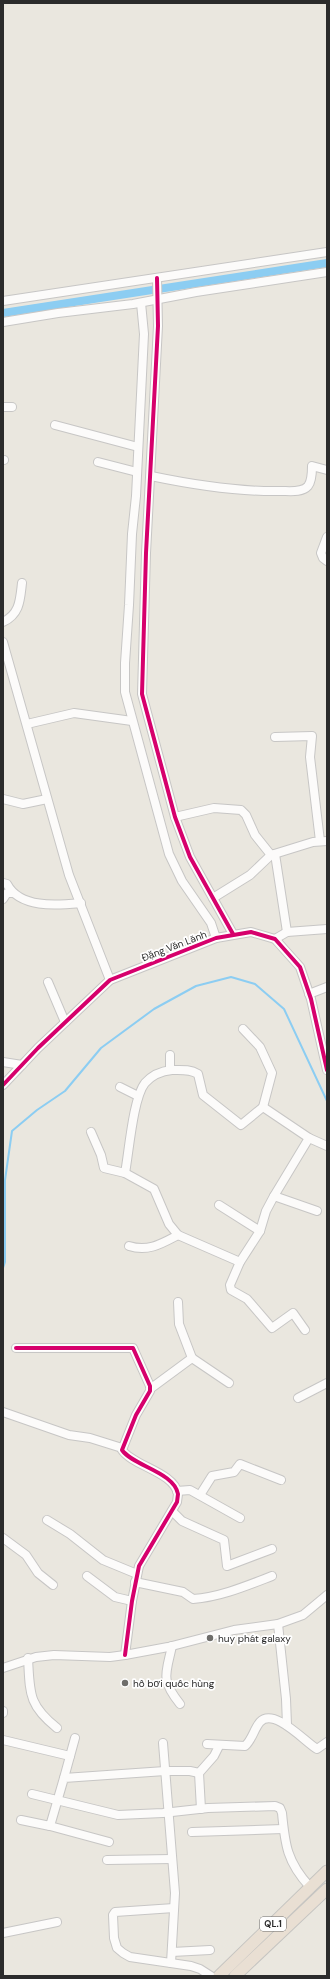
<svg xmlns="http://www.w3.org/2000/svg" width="330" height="1979" font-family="'DM Sans',sans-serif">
<rect width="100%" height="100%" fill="#eae7df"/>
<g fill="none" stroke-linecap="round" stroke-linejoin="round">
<polyline stroke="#8ccdf2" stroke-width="2" points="3,1268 5,1262 5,1180 12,1131 37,1110 65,1091 101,1048 154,1009 196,986 231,977 255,984 284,1009 327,1101"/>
<polyline stroke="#8ccdf2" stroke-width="8" points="3,313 327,263"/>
<g stroke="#c7c6c5" stroke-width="10">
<g id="minor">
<polyline points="157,278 158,326 146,553 142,694 175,817 190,857 233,934"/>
<polyline points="3,301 327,252"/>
<polyline points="141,303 144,334 136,496 132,534 129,605 125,663 125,692 169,854 182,881 211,923 216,938"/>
<polyline points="3,322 58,313 133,304 196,292 327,272"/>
<polyline points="3,407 12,407"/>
<polyline points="55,425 138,447"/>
<polyline points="3,460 4,460"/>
<polyline points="98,462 137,472"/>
<path d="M151 476C194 485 237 492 281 491 289 491 302 493 308 486 312 481 312 472 312 466L327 470"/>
<polyline points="327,537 321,553 323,558 327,561"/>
<path d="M3 622C20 614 20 600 22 583"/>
<polyline points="3,642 69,875 110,980"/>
<polyline points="27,724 74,713 132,721"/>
<polyline points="275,737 312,736 310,757 320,841"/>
<polyline points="3,799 23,804 47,799"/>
<polyline points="175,817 214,808 241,810 246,815 255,835 271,855"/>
<polyline points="275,854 287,932"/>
<path d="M3 883 7 884C20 909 58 905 81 903"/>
<polyline points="213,898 250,875 271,855 313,842 327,841"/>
<polyline points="3,899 7,893 12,893"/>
<polyline points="275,939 287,932 327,929"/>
<polyline points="48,982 65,1022"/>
<polyline points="309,994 327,987"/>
<polyline points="243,1029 260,1047 272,1073 263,1107"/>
<polyline points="170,1055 170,1070"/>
<polyline points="3,1062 22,1065"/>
<polyline points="3,1085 38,1048 110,980 216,938 251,932 275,939 300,967 311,999 327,1070"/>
<polyline points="120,1087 138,1096"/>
<polyline points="91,1132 101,1155 104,1168 125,1173 154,1189 169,1224 178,1235 240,1262"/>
<path d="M125 1173C129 1152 133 1098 145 1083 152 1075 162 1071 172 1070 181 1070 190 1069 198 1074L203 1095 241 1125 263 1107 309 1138 327 1146"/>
<polyline points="274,1196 317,1211"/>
<polyline points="219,1205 260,1231"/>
<path d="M129 1246C148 1252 161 1244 178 1235"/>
<polyline points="178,1302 179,1324 192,1358"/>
<polyline points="305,1330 293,1313 272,1328 247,1299 231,1290 230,1285 240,1262 260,1231 266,1211 274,1196 309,1138"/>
<path d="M16 1348H133L150 1386V1391L136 1415 122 1450C133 1466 174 1472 178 1494L177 1502 139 1566 132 1601 125 1655"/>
<polyline points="150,1389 192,1358 229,1383"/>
<polyline points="298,1398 327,1383"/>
<polyline points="3,1412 69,1435 90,1438 122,1448"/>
<polyline points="177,1491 190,1490 240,1518"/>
<polyline points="200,1495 212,1476 234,1472 240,1464 281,1480"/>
<polyline points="172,1511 182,1521 224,1540 227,1566 272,1549"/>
<polyline points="47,1520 70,1534 103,1560 137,1574"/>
<polyline points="3,1538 26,1555 38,1573 53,1585"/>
<polyline points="87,1576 115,1597 132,1601"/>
<path d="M135 1582 183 1592 193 1599C220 1597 246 1586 272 1576"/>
<polyline points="278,1624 286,1699 287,1725"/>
<path d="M172 1646C166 1674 160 1679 180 1704"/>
<path d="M28 1658C30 1693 28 1705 57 1728"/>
<polyline points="3,1668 36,1657 54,1655 110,1657 125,1655 168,1647 234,1630 278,1624 303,1615 327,1595"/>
<polyline points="3,1711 3,1713"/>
<polyline points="3,1740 70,1756"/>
<polyline points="163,1743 175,1893 171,1963"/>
<path d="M207 1744 245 1746C252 1740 254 1729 260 1722 274 1707 305 1742 317 1749L327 1742"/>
<polyline points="64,1778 75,1738"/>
<path d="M32 1794 118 1815 163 1813 208 1808 275 1806 280 1808 282 1813C285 1845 287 1862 310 1887"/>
<polyline points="201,1809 199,1773 214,1756 219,1746"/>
<polyline points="21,1820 50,1826 64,1778 165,1771 190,1771 199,1773"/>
<polyline points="50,1826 109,1842"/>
<polyline points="192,1832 283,1829"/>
<polyline points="107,1860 172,1859"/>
<polyline points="174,1908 115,1912 113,1915 114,1938 117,1948 123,1953 130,1957 191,1966 200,1969 211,1976"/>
<polyline points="3,1933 57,1922"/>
<polyline points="172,1952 210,1950"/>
</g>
</g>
<g stroke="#c5c4c1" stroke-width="13">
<g id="highway">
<polyline points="219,1976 327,1871"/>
<polyline points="235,1976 327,1889"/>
</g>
</g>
<use href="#minor" stroke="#fcfbfa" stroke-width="8"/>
<use href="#highway" stroke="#e9dfd3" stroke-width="11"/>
<g stroke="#fff" stroke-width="6">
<g id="cycleway">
<polyline points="157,278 158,326 146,553 142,694 175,817 190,857 233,934"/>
<polyline points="3,1085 38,1048 110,980 216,938 251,932 275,939 300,967 311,999 327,1070"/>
<path d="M16 1348H133L150 1386V1391L136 1415 122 1450C133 1466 174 1472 178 1494L177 1502 139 1566 132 1601 125 1655"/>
</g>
</g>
<use href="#cycleway" stroke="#d6006c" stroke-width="4"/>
</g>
<g fill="#6e6d6a" stroke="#fff" stroke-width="1.5">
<circle cx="210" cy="1638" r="4"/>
<circle cx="125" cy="1683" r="4"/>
</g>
<g text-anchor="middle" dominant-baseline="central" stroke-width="3.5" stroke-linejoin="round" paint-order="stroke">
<rect fill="#fff" stroke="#6b6b6b" stroke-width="1" x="260" y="1917" width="26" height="14" rx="3"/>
<g font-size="9" font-weight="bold" fill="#2b2b2b">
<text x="273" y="1924">QL.1</text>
</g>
<g font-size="10" fill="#2b2b2b" stroke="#fff">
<text transform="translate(174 946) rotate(-21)">Đặng Văn Lãnh</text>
</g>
<g font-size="10" fill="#2b2b2b" stroke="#fff" text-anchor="start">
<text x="218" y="1638">huy phát galaxy</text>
<text x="133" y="1683">hồ bơi quốc hùng</text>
</g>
</g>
<rect width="330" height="1979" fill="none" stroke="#2b2b2b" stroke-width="8"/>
</svg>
